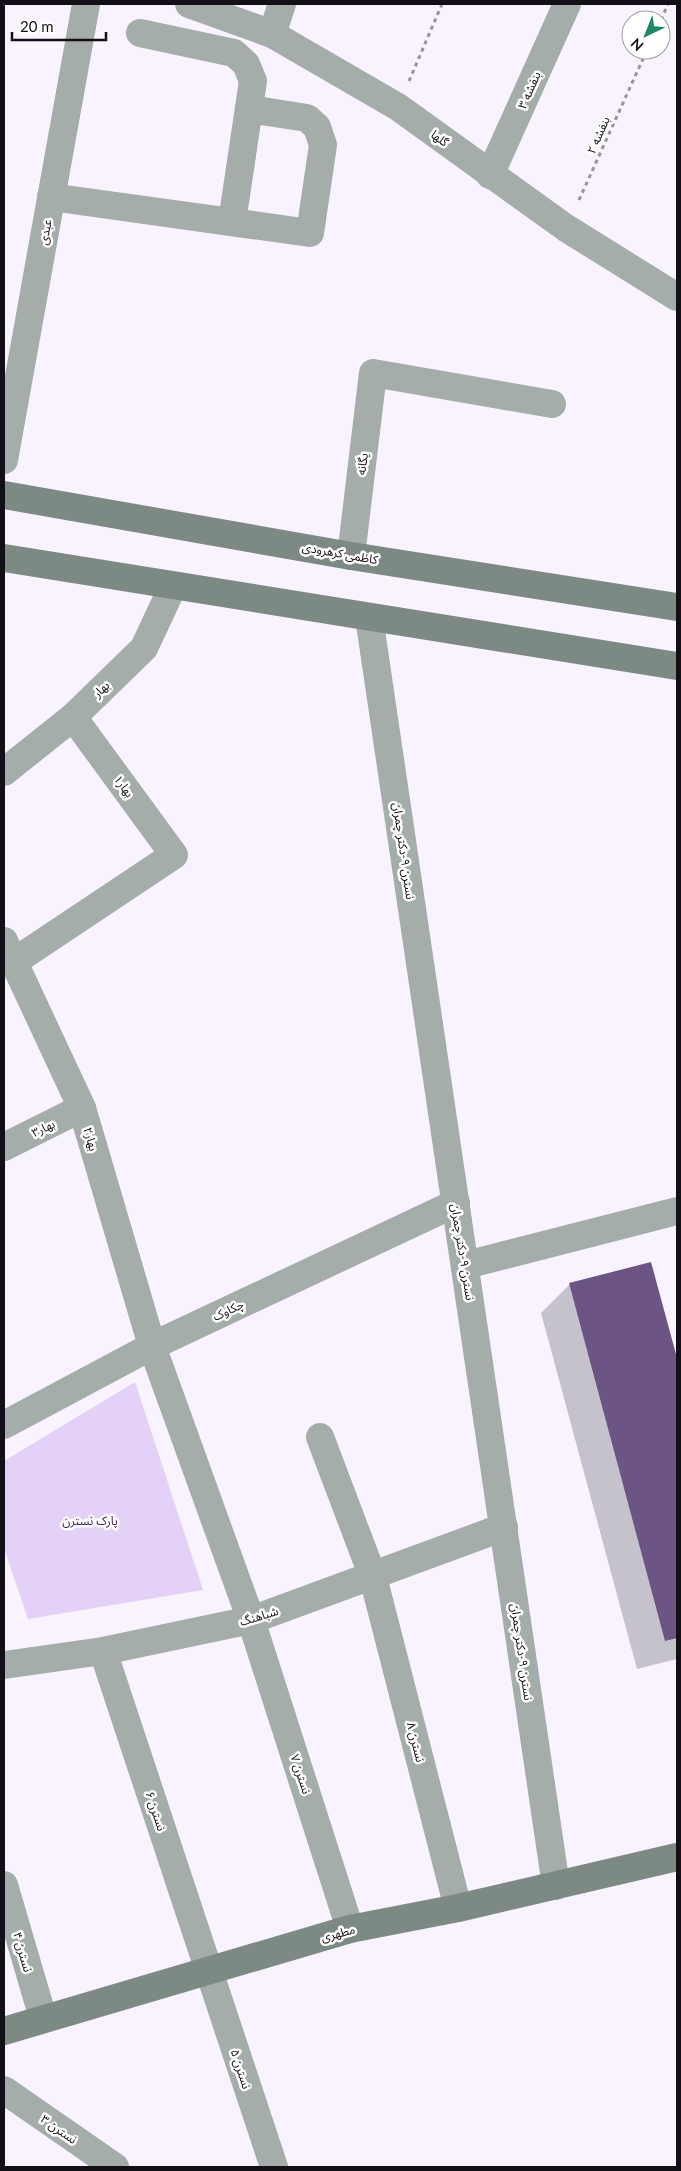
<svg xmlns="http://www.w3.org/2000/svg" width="681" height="2171" font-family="Lato,'Noto Sans Arabic',sans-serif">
<rect width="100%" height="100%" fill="#f8f3fe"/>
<polygon fill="#e4d1f8" points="135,1382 203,1590 28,1619 4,1548 4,1461"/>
<polygon fill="#0003" points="651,1263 677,1363 677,1659 637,1669 541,1313 570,1284"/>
<polygon fill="#6c5484" points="651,1262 677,1358 677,1638 665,1641 569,1283"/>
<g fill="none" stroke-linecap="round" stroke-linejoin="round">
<g stroke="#98939d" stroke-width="3" stroke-dasharray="4 4" stroke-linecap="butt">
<polyline points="661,20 668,4"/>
<polyline points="409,81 442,4"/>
<polyline points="579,200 647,50"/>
</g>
<g stroke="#a4ada9" stroke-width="28">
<polyline points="189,4 272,34 398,107 566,228 677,297"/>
<polyline points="140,33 234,53 246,64 253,81 232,222"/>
<polyline points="272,34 282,4"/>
<polyline points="490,175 567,4"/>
<polyline points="51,197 310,233 323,145 317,127 307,118 249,109"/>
<polyline points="4,460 86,4"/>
<polyline points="351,556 373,373 552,404"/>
<polyline points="369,617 556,1886"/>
<polyline points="4,772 73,717 144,648 173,586"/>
<polyline points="4,941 82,1108 152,1346 251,1620 350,1929"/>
<polyline points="15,961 174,855 73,717"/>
<polyline points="4,1147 82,1108"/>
<polyline points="466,1265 677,1211"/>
<polyline points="4,1425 152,1346 456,1203"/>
<polyline points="320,1437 373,1577 458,1908"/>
<polyline points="103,1651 274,2167"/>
<polyline points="4,1665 103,1651 251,1620 504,1527"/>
<polyline points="4,1885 43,2018"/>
<polyline points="4,2090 115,2167"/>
</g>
<g stroke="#7d8a84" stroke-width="28">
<polyline points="4,495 351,556 677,607"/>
<polyline points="4,558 677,666"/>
<polyline points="4,2031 350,1929 458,1908 677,1857"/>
</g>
</g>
<g text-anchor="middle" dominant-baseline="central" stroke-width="5" stroke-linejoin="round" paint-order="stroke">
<g font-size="12" fill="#120f16" stroke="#fff">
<text transform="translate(529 90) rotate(-66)">بنفشه ۳</text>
<text transform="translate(598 135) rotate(-66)">بنفشه ۲</text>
<text transform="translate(440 138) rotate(37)">گلها</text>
<text transform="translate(45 232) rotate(-80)">عبدی</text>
<text transform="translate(362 464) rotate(-83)">یگانه</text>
<text transform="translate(340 553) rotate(10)">کاظمی کرهرودی</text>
<text transform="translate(101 689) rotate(-44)">بهار</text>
<text transform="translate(124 786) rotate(54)">بهار۱</text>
<text transform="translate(404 851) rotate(82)">نسترن ۹-دکتر چمران</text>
<text transform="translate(43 1128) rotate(-26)">بهار۳</text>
<text transform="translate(91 1139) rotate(74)">بهار۲</text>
<text transform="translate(463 1252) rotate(81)">نسترن ۹-دکتر چمران</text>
<text transform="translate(228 1310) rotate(-25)">چکاوک</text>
<text transform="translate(259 1616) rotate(-17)">شباهنگ</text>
<text transform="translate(522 1652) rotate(82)">نسترن ۹-دکتر چمران</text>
<text transform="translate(416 1742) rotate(76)">نسترن ۸</text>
<text transform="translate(301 1774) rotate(72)">نسترن ۷</text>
<text transform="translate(156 1811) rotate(72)">نسترن ۶</text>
<text transform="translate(338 1933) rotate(-15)">مطهری</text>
<text transform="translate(23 1952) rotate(74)">نسترن ۴</text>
<text transform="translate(241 2069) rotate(72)">نسترن ۵</text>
<text transform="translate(59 2129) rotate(35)">نسترن ۳</text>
</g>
<g font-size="12" fill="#3c1857" stroke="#fff">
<text x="90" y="1520">پارک نسترن</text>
</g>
</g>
<rect width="681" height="2171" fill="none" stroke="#120f16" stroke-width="10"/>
<g transform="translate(646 35) rotate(223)"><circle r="24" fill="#ffffff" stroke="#a09fa2"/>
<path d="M0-4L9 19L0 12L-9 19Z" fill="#1b8865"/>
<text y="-8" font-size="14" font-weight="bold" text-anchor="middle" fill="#120f16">N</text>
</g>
<path d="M12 32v8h94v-8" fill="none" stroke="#120f16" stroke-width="2.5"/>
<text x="20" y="32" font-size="15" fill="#120f16" stroke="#ffffff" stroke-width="4" paint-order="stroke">20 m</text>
</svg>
